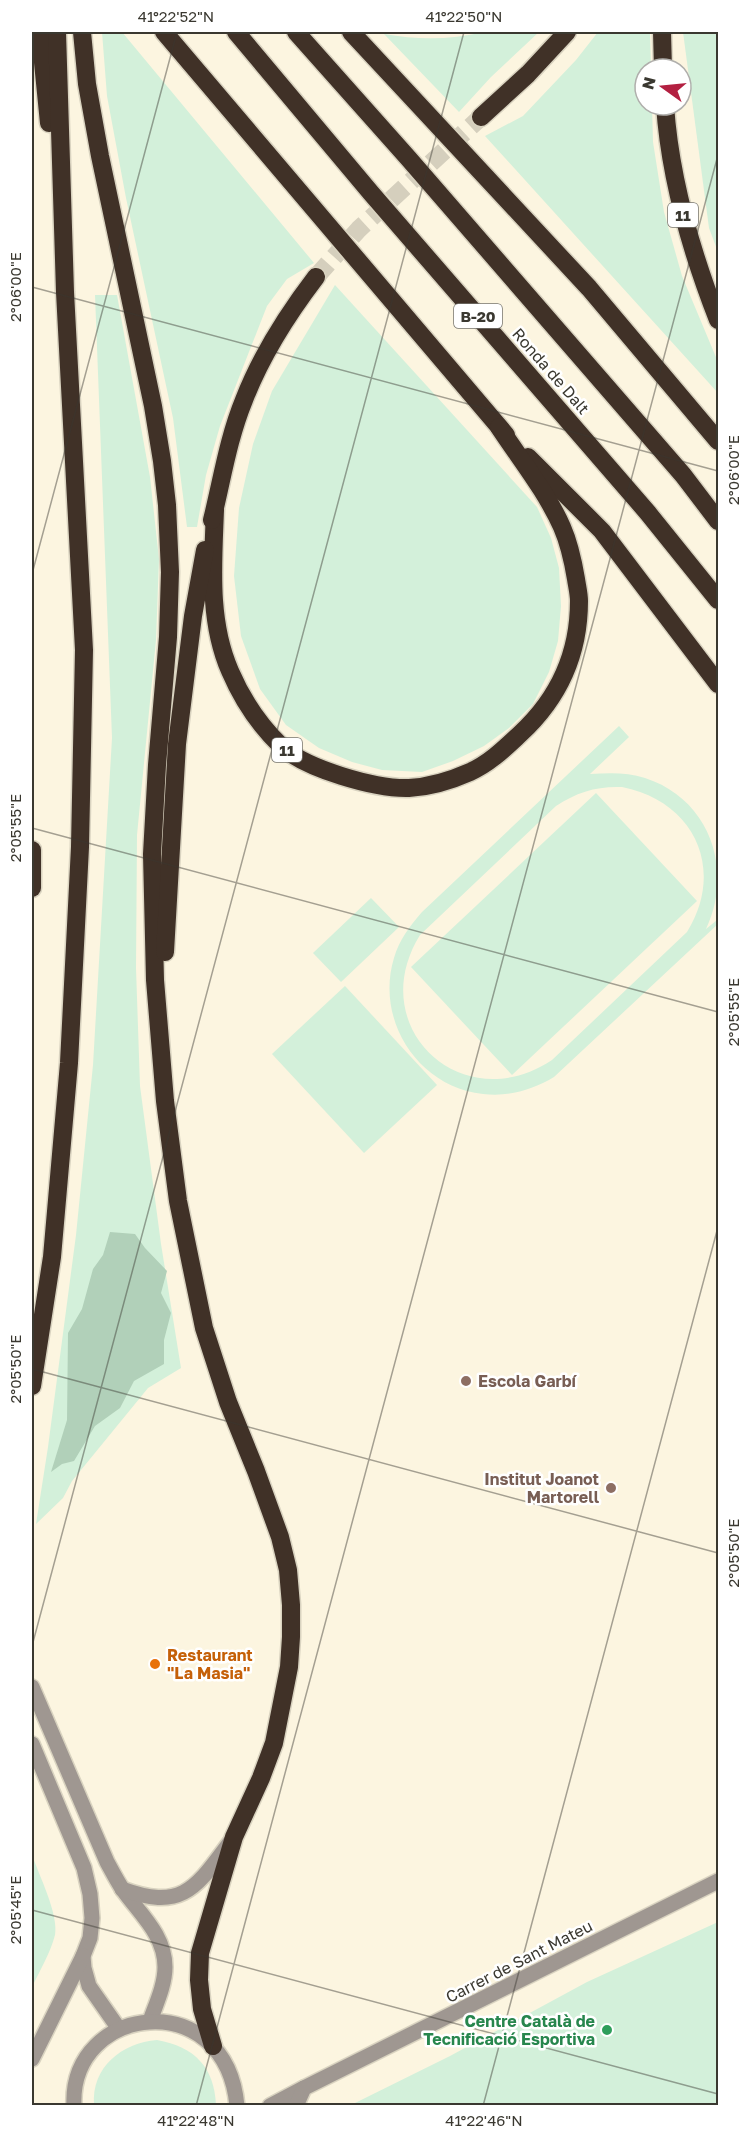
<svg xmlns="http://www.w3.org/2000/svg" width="750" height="2137" font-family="'Golos Text',sans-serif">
<rect width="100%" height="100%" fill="#fcf5e0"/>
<g fill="#d3f0da" fill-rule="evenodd">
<polygon points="102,32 122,32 314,263 287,279 267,306 220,426 206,475 197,527 187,527 173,418 126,198 107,96"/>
<path d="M484 32H539L491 77 459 112 384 34C418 40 450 40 484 32Z"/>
<polygon points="598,32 650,32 651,69 645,69 645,105 652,105 653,142 664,212 682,276 718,362 718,393 485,136 523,116 576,60"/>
<polygon points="683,32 718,32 718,252 709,228"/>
<polygon points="335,285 537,507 551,538 559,568 561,606 558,641 549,672 533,704 509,728 484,746 453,761 422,772 382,770 352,762 319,748 286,725 260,689 241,636 234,576 239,508 253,444 272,391"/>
<polygon points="95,295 117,295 150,477 159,559 156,640 137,835 136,968 140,1086 161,1244 181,1368 148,1388 72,1481 63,1498 36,1524 48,1447 76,1235 93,1065 112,738"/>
<path d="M619 726 629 737 590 774C609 773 627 772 645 778 710 799 734 870 706 929L717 920 718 924 554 1077C532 1090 509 1097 483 1094 418 1087 375 1020 394 958 399 940 410 926 422 912ZM622 787C694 801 726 869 687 932L552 1060C462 1120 363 1027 420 935L556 806C577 792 597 786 622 787Z"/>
<polygon points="596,793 697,901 512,1075 411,967"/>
<polygon points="371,898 399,927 341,982 313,953"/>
<polygon points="345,986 437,1085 364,1153 272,1054"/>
<path d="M32 1855C39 1875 59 1915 55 1935 50 1954 40 1970 32 1987Z"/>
<polygon points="718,1922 718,2105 351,2105 450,2056 587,1982"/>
<path d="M157 2040C195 2047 214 2067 216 2105H94C91 2067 122 2043 157 2040Z"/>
</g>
<polygon fill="#b1d0b9" points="110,1232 135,1234 145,1248 167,1271 161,1293 171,1313 164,1340 164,1364 134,1381 120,1408 95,1426 74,1461 62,1464 51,1472 67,1420 68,1333 82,1309 93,1269 103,1255"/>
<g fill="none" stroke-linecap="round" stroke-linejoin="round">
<polyline stroke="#d5cfbd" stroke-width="18" stroke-dasharray="18 9" stroke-linecap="butt" points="316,277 359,229 481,117"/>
<g stroke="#d9d3c0" stroke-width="18">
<g id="minor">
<path d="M32 1687 107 1862C112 1871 117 1881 123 1890 140 1914 165 1935 165 1967 165 1985 156 2004 150 2021"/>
<polyline points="32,1744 84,1868 90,1894 92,1918 90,1938 83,1956 84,1968 89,1986 119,2029"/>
<path d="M122 1889C184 1912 197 1886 231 1841"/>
<polyline points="32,2059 83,1956"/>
<path d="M74 2106C69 2004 226 1984 237 2106"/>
<polyline points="270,2106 304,2088"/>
<polyline points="296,2106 304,2088 718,1881"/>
</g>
</g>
<g stroke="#d9d3c0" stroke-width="21">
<g id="highway">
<polyline points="40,32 49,123"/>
<polyline points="82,32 87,84 100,156 153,406 162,461 167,505 170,572 168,637 157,765 152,854 155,980 165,1101 178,1201 204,1328 228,1402 256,1471 280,1537 288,1570 291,1605 291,1637 289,1667 274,1743 261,1778 234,1837 200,1953 199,1980 202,2009 213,2046"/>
<polyline points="164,32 506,435"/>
<polyline points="236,32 371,193 648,513 718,600"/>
<polyline points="296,32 409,159 683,475 718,521"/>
<polyline points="351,32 589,288 718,441"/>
<polyline points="662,32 663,69"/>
<path d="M665 105C670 180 691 251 718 320"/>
<polyline points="481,117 528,74 567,32"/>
<polyline points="528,457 602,531 718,684"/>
<path d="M215 510C213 564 208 621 230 671 242 699 259 725 281 746 306 769 375 789 409 788 428 787 452 780 470 772 490 763 505 748 520 734 559 698 579 654 579 601 579 594 577 586 576 579 573 561 569 543 562 527 546 491 520 459 499 427"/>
<path d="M212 520C222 480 228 439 244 400 261 356 287 315 316 277"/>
<polyline points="32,850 32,888"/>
<polyline points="165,952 177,744 193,616 205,550"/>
<polyline points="32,1386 52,1257 69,1063 80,847 84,650 65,292 57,32"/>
</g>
</g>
<use href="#minor" stroke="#9f9791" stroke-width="15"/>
<use href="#highway" stroke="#403127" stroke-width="18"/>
</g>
<path fill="none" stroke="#3a3830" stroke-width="1.5" stroke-opacity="0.45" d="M32 287 718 471M32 574 177 32M32 828 718 1012M32 1369 718 1553M32 1646 464 32M32 1910 718 2094M196 2106 718 155M483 2106 718 1227"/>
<g fill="#8d6e63" stroke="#fff" stroke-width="2">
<circle cx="466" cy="1381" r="6"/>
<circle cx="611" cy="1488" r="6"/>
</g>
<circle fill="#e8710a" stroke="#fff" stroke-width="2" cx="155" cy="1664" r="6"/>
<circle fill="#2e9e5b" stroke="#fff" stroke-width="2" cx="607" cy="2030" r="6"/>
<g text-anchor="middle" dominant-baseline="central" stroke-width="5" stroke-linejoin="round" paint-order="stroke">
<g fill="#fff" stroke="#75746e" stroke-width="1.5">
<rect x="668" y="203" width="30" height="24" rx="4.5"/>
<rect x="454" y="304" width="48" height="24" rx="4.5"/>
<rect x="272" y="738" width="30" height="24" rx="4.5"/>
</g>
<g font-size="15" font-weight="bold" fill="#3a3830">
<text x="683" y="215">11</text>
<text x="478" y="316">B-20</text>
<text x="287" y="750">11</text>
</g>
<g font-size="16" fill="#3a3830" stroke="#fff">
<text transform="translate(551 371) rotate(49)">Ronda de Dalt</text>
<text transform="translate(519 1961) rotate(-27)">Carrer de Sant Mateu</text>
</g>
<g font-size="16" font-weight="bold" fill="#785e54" stroke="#fff" text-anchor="start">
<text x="478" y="1381">Escola Garbí</text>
<text x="599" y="1479" text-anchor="end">Institut Joanot<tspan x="599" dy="18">Martorell</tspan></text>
</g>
<g font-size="16" font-weight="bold" fill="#c56008" stroke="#fff" text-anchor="start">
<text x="167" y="1655">Restaurant<tspan x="167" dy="18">"La Masia"</tspan></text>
</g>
<g font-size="16" font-weight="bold" fill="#27864d" stroke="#fff" text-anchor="end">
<text x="595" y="2021">Centre Català de<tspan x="595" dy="18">Tecnificació Esportiva</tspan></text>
</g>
</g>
<rect width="750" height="2137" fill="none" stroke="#ffffff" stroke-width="66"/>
<g transform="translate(663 87) rotate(285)"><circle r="28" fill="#ffffff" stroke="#b0afac" stroke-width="1.5"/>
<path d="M0-4.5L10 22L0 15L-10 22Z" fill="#b32041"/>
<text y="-9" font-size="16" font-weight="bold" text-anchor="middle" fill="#3a3830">N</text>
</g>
<rect x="33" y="33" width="684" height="2071" fill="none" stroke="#3a3830" stroke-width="2"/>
<g font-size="15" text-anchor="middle" fill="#3a3830">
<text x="176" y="22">41°22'52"N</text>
<text x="464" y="22">41°22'50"N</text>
<text transform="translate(16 287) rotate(-90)" y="5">2°06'00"E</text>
<text transform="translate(734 470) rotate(-90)" y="5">2°06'00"E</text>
<text transform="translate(16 828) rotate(-90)" y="5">2°05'55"E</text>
<text transform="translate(734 1012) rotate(-90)" y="5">2°05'55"E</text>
<text transform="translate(16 1369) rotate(-90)" y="5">2°05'50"E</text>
<text transform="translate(734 1553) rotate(-90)" y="5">2°05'50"E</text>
<text transform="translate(16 1910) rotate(-90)" y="5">2°05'45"E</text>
<text x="196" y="2126">41°22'48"N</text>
<text x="484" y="2126">41°22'46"N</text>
</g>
</svg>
